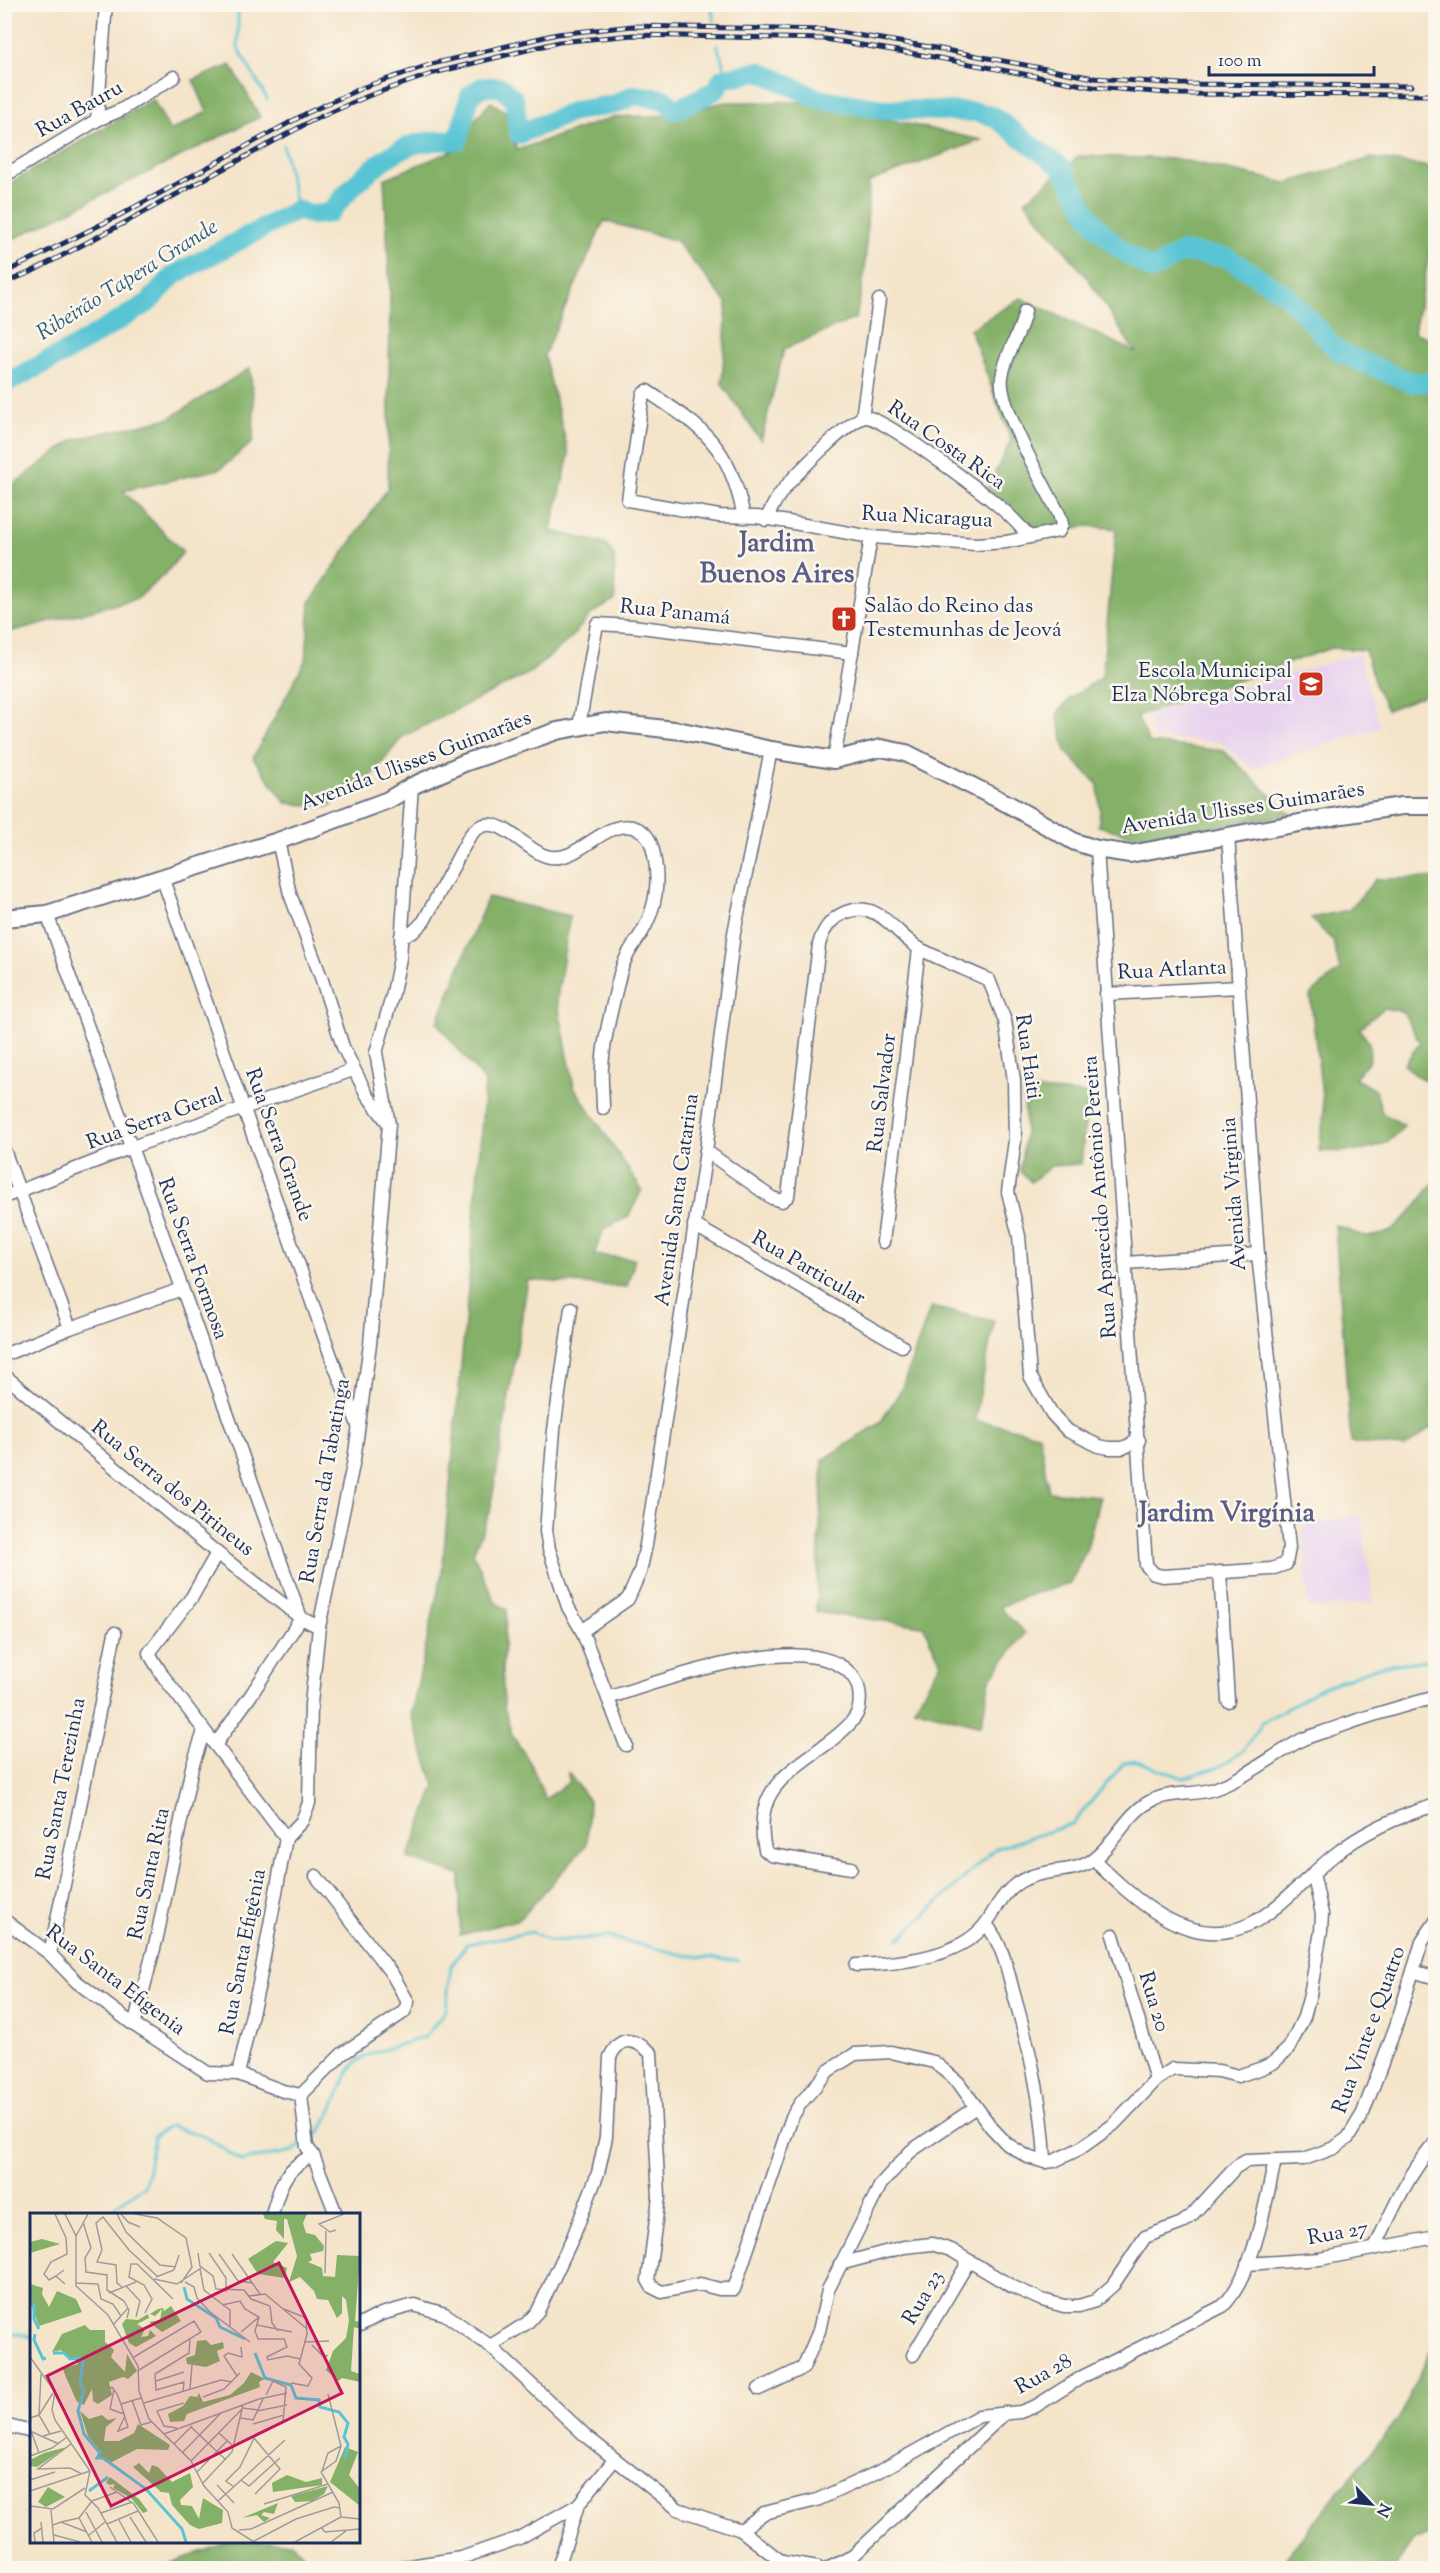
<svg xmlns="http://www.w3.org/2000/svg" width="1440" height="2573" font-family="'Sorts Mill Goudy',serif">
<rect width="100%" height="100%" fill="#fbf7ec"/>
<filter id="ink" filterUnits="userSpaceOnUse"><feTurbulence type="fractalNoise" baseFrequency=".0167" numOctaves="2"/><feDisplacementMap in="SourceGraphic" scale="12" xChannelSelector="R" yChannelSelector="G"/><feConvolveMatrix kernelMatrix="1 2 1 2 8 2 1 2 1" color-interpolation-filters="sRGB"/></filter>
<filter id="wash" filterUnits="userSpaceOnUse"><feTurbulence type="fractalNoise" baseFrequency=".008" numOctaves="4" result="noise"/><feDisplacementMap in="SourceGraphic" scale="24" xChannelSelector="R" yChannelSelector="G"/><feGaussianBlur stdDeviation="1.35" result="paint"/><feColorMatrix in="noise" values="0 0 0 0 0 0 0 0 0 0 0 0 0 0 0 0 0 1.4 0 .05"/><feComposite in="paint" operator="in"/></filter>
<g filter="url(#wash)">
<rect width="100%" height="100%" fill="#f4e4c9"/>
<g fill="#e7d2ef">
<polygon points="1359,654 1380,727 1252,768 1220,742 1152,738 1149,714"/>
<polygon points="1361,1515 1374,1602 1308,1609 1303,1526"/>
</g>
<g fill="#84b067" stroke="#507062" stroke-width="1.5">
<polygon points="231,65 260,117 5,243 5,186 153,99 170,131 207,112 193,80"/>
<polygon points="491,102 506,112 517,150 614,117 672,115 725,102 808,102 981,140 869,182 865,271 856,318 784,349 761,441 722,384 727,303 675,240 604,221 544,355 569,455 551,531 604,543 614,555 615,600 590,615 571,638 531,672 402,737 368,781 328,807 286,803 253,758 306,659 310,602 388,488 390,291 384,179 464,146 468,127"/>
<polygon points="1079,156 1178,159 1287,183 1372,158 1436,168 1435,226 1414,332 1435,341 1435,683 1423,696 1387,710 1375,685 1365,650 1331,648 1137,716 1149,743 1224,751 1291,815 1163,834 1130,835 1098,826 1100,811 1098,785 1066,752 1057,714 1070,698 1102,677 1116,529 1088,526 1028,534 986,491 1011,440 970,329 1021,298 1135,352 1088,279 1025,201"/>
<polygon points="250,368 254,405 253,442 220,469 123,491 183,552 165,574 138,598 5,633 5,487 14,484 73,440 170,418"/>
<path d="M1435 878V1084L1417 1076 1404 1064 1420 1043 1403 1012 1384 1008 1359 1029 1369 1042 1370 1059 1355 1078 1376 1091 1382 1113 1404 1125C1385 1155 1350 1152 1319 1151L1324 1112 1310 995 1340 970 1333 941 1311 918 1349 910 1376 879Z"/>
<polygon points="488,897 570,916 557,999 574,1087 642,1190 628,1217 604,1229 594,1255 635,1259 627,1287 528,1280 490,1512 473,1553 495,1602 507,1610 502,1670 504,1707 512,1735 531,1764 545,1799 568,1783 568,1772 589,1801 587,1844 520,1919 460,1935 460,1875 408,1858 435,1786 411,1715 442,1572 470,1268 485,1082 437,1023"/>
<polygon points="1024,1089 1088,1094 1081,1164 1051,1166 1031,1182 1020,1171 1025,1132"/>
<path d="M1435 1181V1431L1432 1427 1405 1447 1351 1443 1335 1225C1344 1228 1353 1233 1362 1235 1396 1243 1417 1202 1435 1181Z"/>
<polygon points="931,1307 994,1321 975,1420 1039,1434 1049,1492 1100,1496 1087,1548 1070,1584 1035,1593 999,1607 1025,1633 990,1679 981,1726 914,1708 941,1663 923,1626 816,1612 823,1460 880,1423 901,1390"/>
<polygon points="1435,2342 1435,2533 1414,2540 1395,2568 1286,2568 1281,2563 1399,2418"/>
<polygon points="229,2542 292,2542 316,2568 158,2568"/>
</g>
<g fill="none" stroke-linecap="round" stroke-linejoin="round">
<g stroke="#59c4d4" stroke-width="3">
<polyline points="238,4 238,48 267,99"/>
<polyline points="711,4 714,21"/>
<polyline points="717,45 728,78"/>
<polyline points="283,145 297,210"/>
<polyline points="899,1939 995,1849 1072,1824 1124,1763 1134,1760 1183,1778 1219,1767 1243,1751 1263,1722 1321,1688 1381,1666 1436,1659"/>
<polyline points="309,2140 319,2133 333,2108 346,2076 356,2062 373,2053 425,2037 446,2010 451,1966 467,1944 532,1932 550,1941 608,1937 684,1955 739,1961"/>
<polyline points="111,2214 116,2205 145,2186 154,2136 169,2126 205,2136 241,2161 293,2151 303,2144"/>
<polyline points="4,2327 11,2332 32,2337"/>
</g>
<path stroke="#59c4d4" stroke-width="20" d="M4 384 70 350 148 303 174 275 297 210 313 215 330 213C349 188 381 156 412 145 426 140 443 141 458 140L470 95 482 87H501L514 99 519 134 575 111 616 104 634 95 663 99 676 110 716 90 722 79 759 71 819 99 883 109 976 112 994 117 1062 168 1094 224 1120 249 1152 270 1182 252 1226 257 1285 294 1339 352 1412 383 1436 381"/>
</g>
</g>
<g filter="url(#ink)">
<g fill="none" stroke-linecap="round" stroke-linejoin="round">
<g stroke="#676e83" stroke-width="15">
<g id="minor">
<polyline points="97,120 106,4"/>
<polyline points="4,176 97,120 121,110 174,77"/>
<polyline points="862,418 879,300"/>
<path d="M744 517C729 445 706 430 647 391L643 394 628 500 719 516 757 517 788 522 871 537 976 544 1006 542 1059 531 1062 524 1059 514C1045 486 997 405 1002 377 1005 354 1021 334 1025 311"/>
<path d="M766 520C771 509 776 498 784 489 795 475 851 418 865 417 882 416 984 493 1001 508 1012 517 1021 527 1030 537"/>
<polyline points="579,726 597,624 632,626 852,653"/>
<polyline points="834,760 871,537"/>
<polyline points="278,841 290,894 322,980 343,1047 367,1095 388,1123"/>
<polyline points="1097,849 1146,1565 1154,1574 1163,1576 1271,1569 1286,1564 1289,1548 1258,1254 1228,836"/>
<polyline points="162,877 332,1359 358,1425"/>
<polyline points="47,914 301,1618 251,1695 215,1745"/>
<path d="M401 936 413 932 424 921 469 837C493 803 522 849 546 856 580 866 605 814 638 829 649 834 652 845 654 855 660 884 656 909 641 934 632 947 624 958 620 974 613 1004 604 1036 602 1067 601 1081 603 1095 603 1108"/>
<polyline points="1106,994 1239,987"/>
<polyline points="4,1150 70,1328"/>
<path d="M706 1151 772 1198 782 1201 788 1196 819 945C822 932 830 919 844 913 881 898 895 936 922 950 944 961 967 970 989 980L1005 1021 1014 1080 1015 1140 1008 1192 1019 1236 1030 1376 1052 1414 1068 1431 1099 1446 1109 1448H1123L1139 1440"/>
<polyline points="4,1197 132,1147 353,1070"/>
<polyline points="694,1225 902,1346"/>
<polyline points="883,1242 919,949"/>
<polyline points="1125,1263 1258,1254"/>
<polyline points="571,1308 554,1430 546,1531 549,1549 568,1607 582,1631 626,1745"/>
<polyline points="4,1355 70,1328 182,1289"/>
<polyline points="4,1375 217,1553 301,1618 319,1627"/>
<polyline points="217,1553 192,1597 149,1653 163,1676 286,1838"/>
<polyline points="1220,1572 1228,1701"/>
<polyline points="582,1631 628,1599 640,1572 646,1545 706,1151 734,933 771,750"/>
<path d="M608 1698C659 1681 816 1624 854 1678 861 1688 862 1707 855 1717 849 1727 838 1735 829 1742 787 1774 752 1790 765 1850L771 1855 851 1868"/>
<polyline points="286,1838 302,1821 309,1803 311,1704 319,1627 354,1460 370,1344 389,1124 376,1053 393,993 400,958 412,786"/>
<path d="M1094 1860C1133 1898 1188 1952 1248 1925 1277 1912 1308 1876 1333 1856 1364 1831 1398 1816 1436 1805"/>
<polyline points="4,1920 50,1954 77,1982 134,2025 208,2073 238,2074 283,2091 301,2095"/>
<path d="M986 1924C1002 1944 1007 1967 1013 1991 1029 2047 1043 2103 1045 2162"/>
<polyline points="1113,1935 1156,2080"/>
<polyline points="50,1954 115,1633"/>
<path d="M856 1965C896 1964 962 1958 987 1922 998 1906 1005 1888 1025 1879 1046 1868 1075 1874 1094 1859 1115 1843 1127 1813 1151 1801 1170 1791 1193 1796 1214 1789 1246 1778 1272 1756 1301 1740 1312 1735 1324 1732 1335 1728 1368 1716 1402 1706 1436 1697"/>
<polyline points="1413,1971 1436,1978"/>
<polyline points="134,2025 157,1937 192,1767 204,1731"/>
<polyline points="238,2074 259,1984 286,1838"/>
<polyline points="301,2095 342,2054 404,2012 408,2002 392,1974 316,1876"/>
<polyline points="301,2095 307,2147 313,2155 336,2214"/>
<path d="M272 2214C281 2184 283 2170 313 2155"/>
<path d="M1375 2248C1392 2210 1408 2174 1436 2142"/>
<polyline points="840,2264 904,2247 932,2244 951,2250 1011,2286 1042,2300 1064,2306 1079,2306 1095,2301 1113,2285 1145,2237 1182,2223 1191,2216 1236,2167 1246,2161 1304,2159 1334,2148 1348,2138 1363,2113 1396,2026 1422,1942 1436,1921"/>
<polyline points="1247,2264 1320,2259 1436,2237"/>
<polyline points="358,2326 381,2314 414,2305 445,2314 490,2346 587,2437 678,2509 741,2530 782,2562 818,2568"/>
<path d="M490 2346 527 2323 538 2311 573 2237 598 2173 606 2137 610 2057C621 2034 635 2039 651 2053L659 2197 648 2280 652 2287 662 2292 700 2284 719 2289H734L792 2117 800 2104 828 2071 855 2054 891 2052 934 2062 958 2082 991 2127 1007 2144 1028 2157 1045 2162 1054 2161 1081 2148 1113 2125 1156 2080 1173 2069 1219 2071 1238 2076 1262 2068 1273 2063 1289 2048 1304 2017 1310 1995 1321 1931 1322 1914 1313 1873"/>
<polyline points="913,2355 969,2261"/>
<polyline points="759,2389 803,2368 819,2331 828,2290 881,2184 911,2151 976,2107"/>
<polyline points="4,2425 32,2432"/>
<path d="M741 2530 764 2513 817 2500 878 2472 979 2416 1020 2412 1036 2406 1082 2377 1223 2306C1254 2274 1265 2204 1275 2161"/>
<polyline points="397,2568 461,2558 519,2538 578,2505"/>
<polyline points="558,2568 578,2505 614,2460"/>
<polyline points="829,2568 853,2556 1005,2413"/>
</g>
</g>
<g stroke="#676e83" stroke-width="20">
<polyline id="major" points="4,918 47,914 278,841 388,800 412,786 464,763 557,731 606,722 682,731 771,750 834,760 881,748 906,753 1008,804 1075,842 1097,849 1130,854 1343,815 1402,806 1436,806"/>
</g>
<use href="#minor" stroke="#fff" stroke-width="12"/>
<use href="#major" stroke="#fff" stroke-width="16"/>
<g stroke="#1b2f5e" stroke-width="5">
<g id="rail">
<polyline points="4,273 120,215 307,113 364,87 432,64 557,34 633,26 826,30 930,47 1094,78 1181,84 1411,86"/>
<polyline points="4,283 29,273 124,223 311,121 368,96 434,73 559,42 633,35 825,39 928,56 1093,87 1180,94 1436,95"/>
</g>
</g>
<use href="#rail" stroke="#fbf7ec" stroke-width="3" stroke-dasharray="9" stroke-linecap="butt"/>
</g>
</g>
<defs>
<g id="church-square" transform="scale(1.35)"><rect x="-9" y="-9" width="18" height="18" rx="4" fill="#c8321e" stroke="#fbf7ec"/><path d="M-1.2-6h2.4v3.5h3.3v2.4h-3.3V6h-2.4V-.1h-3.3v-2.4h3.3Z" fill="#fff"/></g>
<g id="school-square" transform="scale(1.35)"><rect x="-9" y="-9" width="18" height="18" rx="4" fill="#c8321e" stroke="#fbf7ec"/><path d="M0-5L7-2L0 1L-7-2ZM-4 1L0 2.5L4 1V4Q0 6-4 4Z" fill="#fff"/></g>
</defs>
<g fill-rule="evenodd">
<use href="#church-square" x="844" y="619"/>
<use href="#school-square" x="1311" y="684"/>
</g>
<g text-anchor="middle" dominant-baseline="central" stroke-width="5" stroke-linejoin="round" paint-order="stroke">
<g font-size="21" fill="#1b2f5e" stroke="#fbf7ec">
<text transform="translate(80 110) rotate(-29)">Rua Bauru</text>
<text transform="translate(946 446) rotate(35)">Rua Costa Rica</text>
<text transform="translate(927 518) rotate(3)">Rua Nicaragua</text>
<text transform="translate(675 613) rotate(6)">Rua Panamá</text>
<text transform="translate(416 762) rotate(-21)">Avenida Ulisses Guimarães</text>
<text transform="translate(1243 809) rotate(-9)">Avenida Ulisses Guimarães</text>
<text transform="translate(1172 971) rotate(-3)">Rua Atlanta</text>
<text transform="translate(1027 1057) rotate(82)">Rua Haiti</text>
<text transform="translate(883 1093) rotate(-83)">Rua Salvador</text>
<text transform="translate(155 1120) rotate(-20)">Rua Serra Geral</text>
<text transform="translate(278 1145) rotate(70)">Rua Serra Grande</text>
<text transform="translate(1235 1194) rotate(-94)">Avenida Virginia</text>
<text transform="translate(1101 1197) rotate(-94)">Rua Aparecido Antônio Pereira</text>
<text transform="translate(678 1200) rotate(-82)">Avenida Santa Catarina</text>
<text transform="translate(192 1259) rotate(70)">Rua Serra Formosa</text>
<text transform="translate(808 1269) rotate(30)">Rua Particular</text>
<text transform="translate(326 1481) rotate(-80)">Rua Serra da Tabatinga</text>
<text transform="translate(172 1489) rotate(39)">Rua Serra dos Pirineus</text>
<text transform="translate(62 1789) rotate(-79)">Rua Santa Terezinha</text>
<text transform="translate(150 1874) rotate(-78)">Rua Santa Rita</text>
<text transform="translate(244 1952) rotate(-79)">Rua Santa Efigênia</text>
<text transform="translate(115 1981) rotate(37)">Rua Santa Efigenia</text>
<text transform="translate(1153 2002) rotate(73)">Rua 20</text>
<text transform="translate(1370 2030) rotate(-70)">Rua Vinte e Quatro</text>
<text transform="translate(1338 2234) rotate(-10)">Rua 27</text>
<text transform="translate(924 2298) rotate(-59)">Rua 23</text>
<text transform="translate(1044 2375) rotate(-29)">Rua 28</text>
</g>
<g font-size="21" fill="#1b2f5e" stroke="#fbf7ec" text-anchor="start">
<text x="864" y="607">Salão do Reino das<tspan x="864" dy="24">Testemunhas de Jeová</tspan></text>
<text x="1292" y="672" text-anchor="end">Escola Municipal<tspan x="1292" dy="24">Elza Nóbrega Sobral</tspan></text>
</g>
<g font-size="22" font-style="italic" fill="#2e5c81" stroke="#fbf7ec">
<text transform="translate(128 281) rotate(-32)">Ribeirão Tapera Grande</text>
</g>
<g font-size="27" font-weight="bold" fill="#5b5d88" stroke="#fbf7ec">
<text x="777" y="544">Jardim<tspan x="777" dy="31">Buenos Aires</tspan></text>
<text x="1227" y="1514">Jardim Virgínia</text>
</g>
</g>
<g transform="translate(30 2213)">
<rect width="330" height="330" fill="#f4e4c9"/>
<path d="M233 1H277L273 10 276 20 285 22 294 33 293 38 280 41 282 47 278 49 292 55 293 63 305 64 307 42 330 43 325 108 330 109V116L324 114 321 158 330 161V169L312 165 308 168 296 157 303 138 316 125 319 108 316 87 312 83V100L307 105 298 87 287 86 284 78 270 64 259 69 267 43 257 6H254V26L246 17 247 8 235 6ZM12 26 30 31 0 40V29ZM246 28 258 30 243 49 257 55 255 65 228 61 218 46ZM0 71 13 75 12 81 19 94 27 78 46 86 52 99 9 113 0 89ZM141 93 151 108 132 119 119 109 130 107 132 96 125 103 120 101 128 96 133 95 134 98ZM118 101 119 105 107 111 115 116 111 124 118 123 120 117 126 123 106 134 99 130 92 111 96 106 108 107ZM55 112 60 117H75V129L84 137 81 144 95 159 97 141 107 158 98 166 93 164 79 169 82 182 68 191 63 188 62 176 54 192 47 189 35 162 33 156 48 151V144L40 146 31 137 22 139 32 121ZM176 127 181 132 193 129 194 135 187 138 190 148 176 154 157 151 156 145 165 142 167 128ZM221 159 235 166 229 169 230 174 157 201 154 208 140 209 138 201 153 193 160 183 167 184 169 180 173 189 200 182 214 170ZM50 198 59 206 72 202 78 207 87 205 76 214 74 228H89L104 220 108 211 140 232 138 237 107 236 80 250 68 244 71 239 58 223ZM37 234 7 254 0 253V247L14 240ZM315 234 328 239 319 262 330 276V293L300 269ZM109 250 119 260 122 252 128 254 142 269 160 260 163 274 150 287 151 292 162 293 169 306 173 285 193 297 192 310 169 316 160 312 142 292 139 280 131 279 103 254ZM257 262 276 269 292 265V272L243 279 242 270ZM80 264 109 286 118 298 113 300 101 285 83 275 85 271 79 272 76 269ZM298 273 294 281 282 288 265 289 261 283ZM18 274 35 284 16 294 8 289ZM248 290 244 301 234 299 231 302 240 305 234 309 227 302 212 305Z" fill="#84b067"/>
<path fill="none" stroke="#59c4d4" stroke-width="3" d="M154 74 157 86 186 105 190 114 215 126M0 89 4 93V106L9 116M5 121 4 127 13 146 16 145M23 140H34L40 146 51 145 53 149 50 171 54 177 48 198 54 221 70 240 67 245H73L116 276 152 316 156 329M225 140 235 165 261 172 266 185 289 187 290 194 309 199 318 210 314 224 318 231 315 246M59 278 78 264"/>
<path fill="none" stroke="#9d9c9e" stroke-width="1.5" d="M25 1 36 25 37 41 21 49 14 61 19 67 26 63M35 1 46 23V73L78 102 108 153 109 178 119 206 161 248 174 273 198 299 202 315 224 329M87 1 96 19 130 52 146 54M91 1 98 9 110 14M105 1 127 5 156 25 162 54 151 70M53 9 61 35 55 45 56 59 77 62V77L94 88 99 97 97 105M306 17 300 19 289 11 314 1M46 23 58 1M72 37 66 10 73 4 99 37 127 63M72 37 67 49 86 52 87 70 92 74M168 40 170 53 183 63 186 76 214 77 221 86 240 93 242 110 248 118M179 40 196 65V79M189 41 208 68 223 70M202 41 230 81M170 56 174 77 200 97V113M34 57 26 63 35 71M295 60 296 18M126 64 144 57 149 42M124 66 147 71 171 55M155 69 164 74 167 85 180 99 220 129M46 70 68 71 71 86 83 91 91 103M96 73 110 88 106 104M79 80 106 69M219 83 235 81 276 115M192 92 210 88 215 96 229 104 225 118 228 126H254L257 134 237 144 238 147 257 143 270 146M254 96 276 105 277 121 269 151 282 165 278 173 261 170M115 100 122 86 114 72 99 64 101 51H107L143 86M84 111 98 95M227 112 262 119M211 119 229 104M275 129 299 128M282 132 294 144 298 142M0 144 25 179 22 197 25 207 60 258 55 282 68 295 87 329M104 144 164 108 171 119 109 157M11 161 9 202 20 221M207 163 194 143 198 140 212 144 211 134M126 168 154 159M84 176 80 196 94 201M160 176 162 152M153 179 154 169 126 177 125 161 159 140 160 127M298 181 311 233 306 248 291 259 309 290 311 304M236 182 243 168 256 174M173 184 194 176 210 160M64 187 71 186 82 174 87 181 91 191 98 214 88 218 95 203M102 187 111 212 121 209M114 190 191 167 202 169M91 191 111 185M227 198 257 192M0 205 9 202 23 180M211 205 223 207 233 186M223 211 254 202M161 214 196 247M147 215 134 213 127 198 154 190M0 218 29 231M1 218 9 240M189 220 204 234M134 221 229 186 257 180M13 223 31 218M224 225 250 256 225 281M41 231 8 256 40 255 52 261M144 231 162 213M153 239 192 199M0 243 22 235 37 224M161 248 213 195 228 197M292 258 298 240 311 233M167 259 197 228M0 267 25 259M211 267 219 273 250 245M173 270 202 239 213 192M187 272 204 290M80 274 104 291 128 329M204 274 196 268 210 254 226 221 253 209 256 174M0 278 60 258M188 288 255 227M234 291 298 271M0 293 23 296 55 275M21 297 24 329M56 299 72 329M71 300 102 289M100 304 116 329M311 304 330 306M49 305 62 288 87 279M49 305 62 329M89 307 101 329M11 309 13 329M31 309 49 305M77 311 108 298M23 312 31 309 57 319M291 314 295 319 330 316M209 317 221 316 303 279M24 322 50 329M59 322 75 309M224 328 266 306 304 294 310 295M5 329 4 320 12 315M265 329 311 304M301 329 316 318"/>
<path fill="#c2185b" fill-opacity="0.15" stroke="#c2185b" stroke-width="3" d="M249 50 312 180 81 293 17 163Z"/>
<rect width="330" height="330" fill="none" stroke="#1b2f5e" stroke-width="3"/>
</g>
<rect width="1440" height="2573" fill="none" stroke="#fbf7ec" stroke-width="24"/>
<g transform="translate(1371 2504) rotate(116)" stroke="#fbf7ec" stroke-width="4.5" paint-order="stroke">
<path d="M0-4.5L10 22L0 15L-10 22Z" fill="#1b2f5e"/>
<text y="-9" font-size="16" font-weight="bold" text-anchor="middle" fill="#1b2f5e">N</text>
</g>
<path d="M1209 66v9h165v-9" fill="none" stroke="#1b2f5e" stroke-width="3"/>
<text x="1218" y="66" font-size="18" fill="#1b2f5e" stroke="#fbf7ec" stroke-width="4.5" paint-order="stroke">100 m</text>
</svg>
